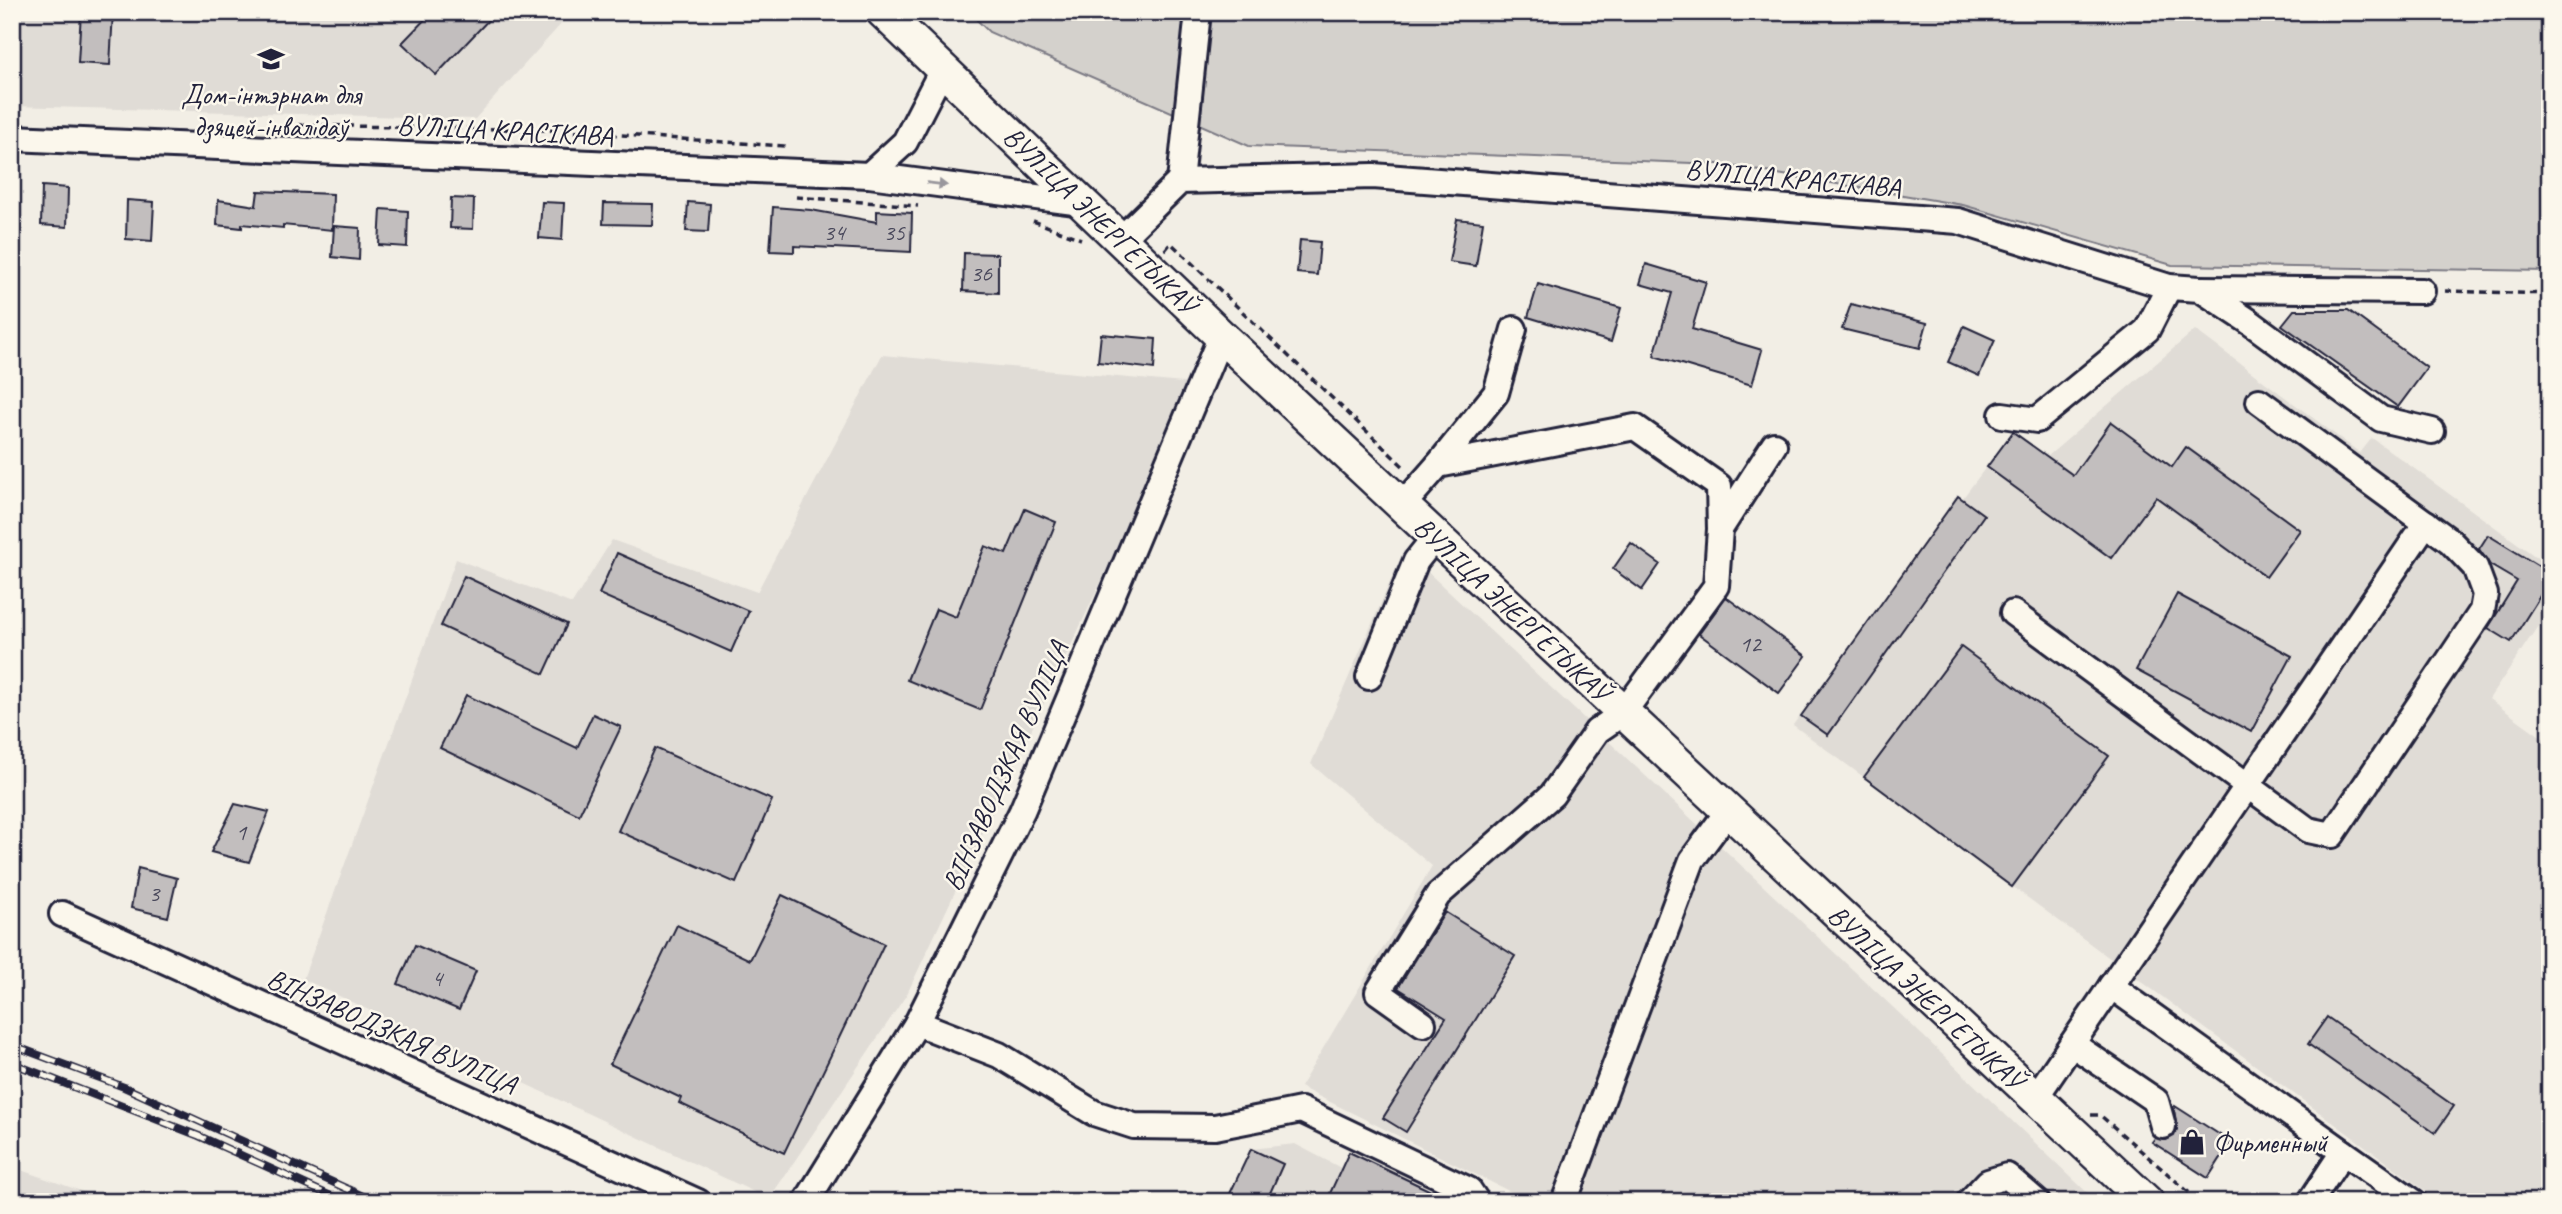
<svg xmlns="http://www.w3.org/2000/svg" width="2562" height="1214" font-family="Caveat,sans-serif">
<rect width="100%" height="100%" fill="#f2eee5"/>
<filter id="ink" filterUnits="userSpaceOnUse"><feTurbulence type="fractalNoise" baseFrequency=".0143" numOctaves="2"/><feDisplacementMap in="SourceGraphic" scale="14" xChannelSelector="R" yChannelSelector="G"/><feConvolveMatrix kernelMatrix="1 2 1 2 8 2 1 2 1" color-interpolation-filters="sRGB"/></filter>
<g filter="url(#ink)">
<g fill="#e0dcd6">
<polygon points="12,12 572,12 475,119 12,106"/>
<polygon points="2195,330 2360,453 2372,438 2550,567 2550,608 2489,699 2550,743 2550,1202 2441,1202 1793,725 2013,431 2048,456"/>
<polygon points="882,355 1194,384 907,994 769,1199 303,979 456,559 572,604 612,540 757,592"/>
<polygon points="1404,550 1899,1013 2097,1202 1531,1202 1300,1087 1432,866 1311,764"/>
<polygon points="1295,1144 1341,1168 1349,1152 1438,1194 1435,1202 1226,1202 1251,1149"/>
<polygon points="12,1167 113,1202 12,1202"/>
</g>
<polygon fill="#d4d1cc" stroke="#7b7a84" stroke-width="2" points="969,12 2550,12 2550,271 2172,265 1963,205 1718,164 1249,146 989,32"/>
<g fill="#c2bebe" stroke="#22223b" stroke-width="2">
<polygon points="81,12 113,12 110,65 78,63"/>
<polygon points="432,12 496,12 436,75 402,43"/>
<polygon points="42,186 68,188 67,227 41,225"/>
<polygon points="258,191 333,194 332,230 283,225 283,228 242,224 242,228 217,225 218,200 256,206"/>
<polygon points="451,198 474,199 473,229 450,228"/>
<polygon points="127,200 154,202 152,241 126,239"/>
<polygon points="542,202 564,203 562,240 539,238"/>
<polygon points="688,202 710,204 708,232 686,231"/>
<polygon points="604,203 653,204 652,225 603,224"/>
<polygon points="773,207 811,210 877,222 877,211 912,213 911,252 794,246 794,252 770,251"/>
<polygon points="381,209 408,211 407,247 379,245"/>
<polygon points="1457,219 1483,222 1476,266 1449,262"/>
<polygon points="334,226 360,228 359,260 332,257"/>
<polygon points="1300,240 1320,242 1317,275 1297,273"/>
<polygon points="964,253 998,254 998,293 963,291"/>
<polygon points="1646,264 1706,282 1692,329 1762,350 1752,385 1654,356 1672,293 1640,284"/>
<polygon points="1538,284 1621,308 1611,342 1528,317"/>
<polygon points="1851,304 1927,323 1920,348 1842,329"/>
<polygon points="2294,310 2348,310 2427,368 2398,407 2282,325"/>
<polygon points="1964,326 1995,340 1979,376 1948,362"/>
<polygon points="1101,334 1156,339 1154,369 1098,362"/>
<polygon points="2111,422 2172,467 2186,447 2300,530 2266,577 2156,497 2111,558 1987,467 2013,432 2073,475"/>
<polygon points="1958,496 1984,515 1828,735 1801,716"/>
<polygon points="1025,509 1056,522 980,710 907,680 936,609 956,617 985,546 1006,554"/>
<polygon points="2488,535 2550,573 2550,580 2511,642 2488,628 2517,581 2490,565 2479,549"/>
<polygon points="1631,543 1660,564 1642,590 1613,569"/>
<polygon points="617,553 749,611 731,652 599,594"/>
<polygon points="464,576 567,624 544,674 441,626"/>
<polygon points="2177,594 2292,656 2251,732 2136,670"/>
<polygon points="1726,597 1806,656 1779,693 1699,634"/>
<polygon points="1961,647 2109,756 2012,887 1864,777"/>
<polygon points="466,695 577,748 593,714 621,727 579,815 440,748"/>
<polygon points="655,748 772,800 736,883 618,831"/>
<polygon points="235,804 269,812 249,862 211,852"/>
<polygon points="138,868 177,878 168,917 131,908"/>
<polygon points="782,895 884,944 784,1153 679,1103 681,1098 610,1064 677,925 750,960"/>
<polygon points="1445,912 1515,956 1406,1132 1383,1118 1446,1018 1398,988"/>
<polygon points="415,945 476,971 459,1010 398,984"/>
<polygon points="2327,1017 2454,1106 2435,1133 2308,1044"/>
<polygon points="2175,1106 2231,1142 2208,1178 2152,1142 2155,1138 2166,1140 2174,1136 2177,1129 2174,1109"/>
<polygon points="1251,1149 1283,1164 1266,1202 1226,1202"/>
<polygon points="1349,1152 1454,1202 1326,1202"/>
</g>
<g fill="none" stroke-linecap="round" stroke-linejoin="round">
<g stroke="#22223b" stroke-width="30">
<g id="minor">
<polyline points="12,138 869,175 1082,203"/>
<polyline points="869,175 905,142 943,68"/>
<polyline points="1180,181 1198,12"/>
<polyline points="1120,240 1180,181 1373,176 1958,221 2169,287 2200,289 2247,320 2381,419 2432,431"/>
<polyline points="2200,289 2422,291"/>
<polyline points="2002,415 2037,420 2147,330 2169,287"/>
<polyline points="1438,465 1496,393 1514,329"/>
<polyline points="1402,506 1438,465 1635,427 1719,486 1720,529"/>
<polyline points="2013,613 2308,830 2332,835 2482,611 2485,594 2475,567 2450,541 2259,401"/>
<polyline points="1369,677 1416,561 1435,537"/>
<polyline points="62,914 698,1202"/>
<polyline points="2111,986 2343,1152 2310,1202"/>
<polyline points="917,1023 999,1055 1094,1113 1134,1126 1215,1127 1301,1110 1469,1190 1477,1202"/>
<polyline points="1423,1024 1378,992 1438,895 1552,795 1597,731 1623,713 1716,586 1720,529 1774,445"/>
<polyline points="2072,1044 2156,1101 2163,1126"/>
<polyline points="2033,1097 2044,1085 2426,523"/>
<polyline points="2343,1152 2414,1202"/>
<polyline points="806,1202 917,1023 1022,811 1221,336"/>
<polyline points="1564,1202 1692,860 1728,811"/>
<polyline points="1969,1202 1988,1182 2007,1176 2037,1202"/>
</g>
</g>
<g stroke="#22223b" stroke-width="37">
<polyline id="major" points="883,12 1221,336 2147,1202"/>
</g>
<g stroke="#22223b" stroke-width="3.5" stroke-dasharray="7 5" stroke-linecap="butt">
<polyline points="298,125 548,130 784,146 784,149"/>
<polyline points="796,197 918,206"/>
<polyline points="1033,221 1081,239"/>
<polyline points="1165,250 1171,243 1406,469"/>
<polyline points="2445,291 2550,294"/>
<polyline points="2091,1115 2100,1115 2200,1202"/>
</g>
<use href="#minor" stroke="#fbf7ec" stroke-width="24"/>
<use href="#major" stroke="#fbf7ec" stroke-width="32"/>
<g stroke="#22223b" stroke-width="8">
<g id="rail">
<polyline points="12,1045 124,1087 376,1202"/>
<polyline points="12,1063 199,1136 344,1202"/>
</g>
</g>
<use href="#rail" stroke="#fbf7ec" stroke-width="5" stroke-dasharray="16" stroke-linecap="butt"/>
</g>
<defs><path id="oneway-solid" d="M-6-.8H1V-3.2L6.5 0L1 3.2V.8H-6Z" transform="scale(1.75)"/></defs>
<use fill="#99979c" href="#oneway-solid" transform="translate(937 184) rotate(7)"/>
</g>
<defs>
<g id="school-bare" transform="scale(2.1)"><path d="M0-5L7-2L0 1L-7-2ZM-4 1L0 2.5L4 1V4Q0 6-4 4Z" fill="#22223b" stroke="#fbf7ec" stroke-width="2.5" paint-order="stroke"/></g>
<g id="shop-bare" transform="scale(2.1)"><path d="M-5-2.5h2.3a2.7 3.5 0 0 1 5.4 0H5L5.5 6h-11ZM-1.5-2.5h3a1.5 2.3 0 0 0-3 0Z" fill="#22223b" stroke="#fbf7ec" stroke-width="2.5" paint-order="stroke"/></g>
</defs>
<g fill-rule="evenodd">
<use href="#school-bare" x="271" y="59"/>
<use href="#shop-bare" x="2192" y="1142"/>
</g>
<g text-anchor="middle" dominant-baseline="central" stroke-width="5" stroke-linejoin="round" paint-order="stroke">
<g font-size="24" fill="#4a495c">
<text x="834" y="232">34</text>
<text x="894" y="232">35</text>
<text x="981" y="273">36</text>
<text x="1750" y="644">12</text>
<text x="241" y="832">1</text>
<text x="154" y="893">3</text>
<text x="437" y="978">4</text>
</g>
<g font-size="28" fill="#22223b" stroke="#fbf7ec">
<text x="271" y="94">Дом-інтэрнат для<tspan x="271" dy="32">дзяцей-інвалідаў</tspan></text>
<text x="2213" y="1142" text-anchor="start">Фирменный</text>
</g>
<g font-size="28" fill="#22223b" stroke="#fbf7ec">
<text transform="translate(505 130) rotate(3)">ВУЛІЦА КРАСІКАВА</text>
<text transform="translate(1793 178) rotate(5)">ВУЛІЦА КРАСІКАВА</text>
<text transform="translate(1100 220) rotate(44)">ВУЛІЦА ЭНЕРГЕТЫКАЎ</text>
<text transform="translate(1512 609) rotate(43)">ВУЛІЦА ЭНЕРГЕТЫКАЎ</text>
<text transform="translate(1005 766) rotate(-66)">ВІНЗАВОДЗКАЯ ВУЛІЦА</text>
<text transform="translate(1926 997) rotate(43)">ВУЛІЦА ЭНЕРГЕТЫКАЎ</text>
<text transform="translate(392 1031) rotate(24)">ВІНЗАВОДЗКАЯ ВУЛІЦА</text>
</g>
</g>
<rect width="2562" height="1214" fill="none" stroke="#fbf7ec" stroke-width="42"/>
<rect x="21" y="21" width="2520" height="1172" fill="none" stroke="#22223b" stroke-width="2.5" filter="url(#ink)"/>
</svg>
